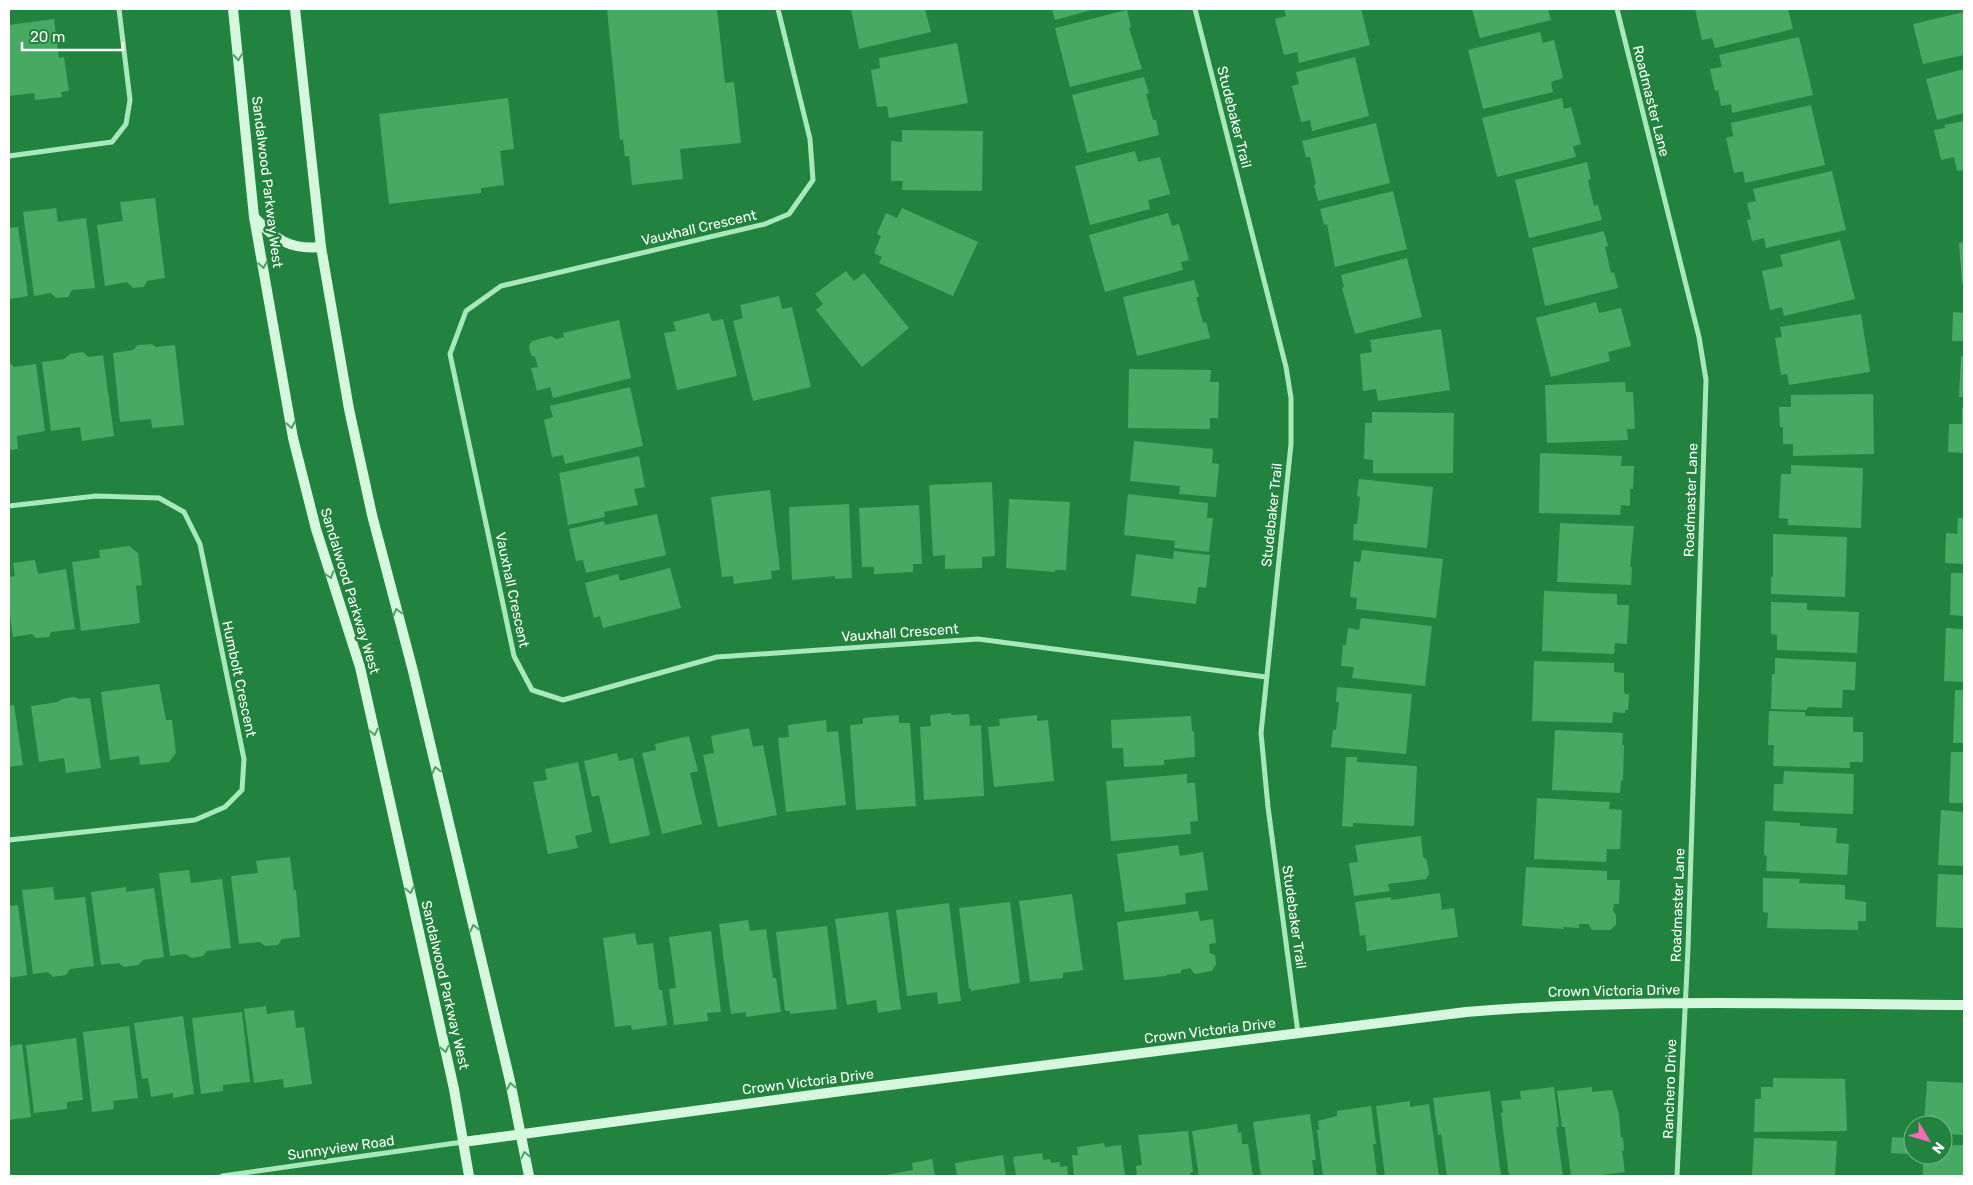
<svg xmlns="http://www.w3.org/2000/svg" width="1973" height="1185" font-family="Rubik,sans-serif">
<rect width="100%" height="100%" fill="#22833e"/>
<g fill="#46aa62">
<polygon points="607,9 717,9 725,83 734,82 741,143 680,149 683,179 632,185 629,156 625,157 623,139 620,140"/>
<polygon points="851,9 925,9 931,32 859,49"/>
<polygon points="1052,9 1095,9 1055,20"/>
<polygon points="1284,9 1361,9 1370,45 1299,63 1297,52 1284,55 1275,19 1286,16"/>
<polygon points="1472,9 1548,9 1551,20 1480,38"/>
<polygon points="1695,9 1788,9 1793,29 1715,48 1712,38 1702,40"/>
<polygon points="1127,10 1131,27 1129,28 1142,69 1070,87 1055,28"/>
<polygon points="1964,12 1964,55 1923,64 1913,24"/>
<polygon points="54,19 59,58 64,57 69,91 61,92 62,97 35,100 34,93 9,96 9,25"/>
<polygon points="1540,32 1543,43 1554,40 1559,61 1563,78 1551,82 1553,92 1483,109 1468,50"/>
<polygon points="1799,37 1813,95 1732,113 1731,104 1721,106 1718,90 1715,91 1710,69 1722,67 1719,55"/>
<polygon points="957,43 968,103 889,118 887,106 877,107 871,70 880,68 879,58"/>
<polygon points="1355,57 1369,116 1312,131 1310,120 1301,122 1292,86 1299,84 1296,72"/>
<polygon points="1964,69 1964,113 1937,120 1926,79"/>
<polygon points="1144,77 1149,93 1146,94 1153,120 1156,120 1159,135 1087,153 1072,95"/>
<polygon points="508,98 514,149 500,151 504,185 481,188 481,193 389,204 379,114"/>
<polygon points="1562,98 1564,109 1571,107 1581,144 1573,146 1576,157 1497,177 1482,118"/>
<polygon points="1811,105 1825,165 1745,183 1743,171 1734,173 1726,138 1733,136 1731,123"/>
<polygon points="1964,121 1964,170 1957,171 1954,157 1941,160 1934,130 1945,128 1944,125"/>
<polygon points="1376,123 1390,183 1318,201 1314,185 1316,184 1310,157 1306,157 1302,141"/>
<polygon points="902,130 983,131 982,191 902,190 903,181 891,181 891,141 902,142"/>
<polygon points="1135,151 1138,162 1160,157 1170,194 1148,200 1150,209 1090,225 1075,166"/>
<polygon points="1587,162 1591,179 1588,180 1594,206 1598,205 1602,220 1529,238 1515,180"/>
<polygon points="1832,171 1846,230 1766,248 1764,238 1752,241 1747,220 1751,219 1747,203 1756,201 1753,189"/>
<polygon points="1393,191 1407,249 1335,267 1327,224 1324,225 1320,209"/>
<polygon points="155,198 165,278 147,281 144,287 133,288 127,282 105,286 97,225 123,221 120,202"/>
<polygon points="56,208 58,222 86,218 95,288 72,290 68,297 56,298 51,293 34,296 23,212"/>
<polygon points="902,208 978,242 953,296 879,263 882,257 874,253 881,236 877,234 886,213 897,218"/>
<polygon points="1168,213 1172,226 1179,224 1189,260 1181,262 1183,270 1105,292 1089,235"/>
<polygon points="18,227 28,296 9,299 9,228"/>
<polygon points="1604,231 1608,246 1605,247 1611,273 1614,272 1618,288 1545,306 1532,248"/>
<polygon points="1840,240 1855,299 1784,316 1782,307 1770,310 1762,271 1783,266 1780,255"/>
<polygon points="1964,242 1964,283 1962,283 1959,243"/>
<polygon points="1407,258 1422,317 1355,334 1342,288 1344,287 1341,275"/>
<polygon points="846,271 854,281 864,273 909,328 862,367 816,310 823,304 815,294"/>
<polygon points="1194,280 1199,297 1196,297 1203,323 1206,322 1210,338 1137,356 1123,297"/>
<polygon points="779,296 782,309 792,307 811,387 753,401 733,321 743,318 740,305"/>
<polygon points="1596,302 1599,313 1621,308 1631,346 1608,352 1610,361 1551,377 1536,318"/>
<polygon points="1953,312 1964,313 1964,341 1952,341"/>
<polygon points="709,313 712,321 723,319 737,376 677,390 664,333 676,331 673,322"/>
<polygon points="1861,314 1870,372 1789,385 1787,374 1781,375 1775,338 1782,337 1780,327"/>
<polygon points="619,320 631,378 553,398 550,387 537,391 531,368 538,367 535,357 531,355 529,346 532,341 551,336 556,339 564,337 563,333"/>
<polygon points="1441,329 1450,390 1378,401 1376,389 1363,391 1360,354 1372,352 1370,340"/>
<polygon points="152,344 156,347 175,345 184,425 152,428 151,419 120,422 113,353 133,350 138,345"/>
<polygon points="83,352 88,357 103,355 114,436 82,441 80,427 51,431 42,362 64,359 70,354"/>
<polygon points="1961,356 1964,357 1964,397 1959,397"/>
<polygon points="9,362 14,367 36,364 45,431 17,436 18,449 9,450"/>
<polygon points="1129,369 1211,370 1210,382 1219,382 1218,418 1210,418 1210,429 1128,428"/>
<polygon points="1625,382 1626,392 1633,392 1635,429 1627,429 1628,440 1547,443 1545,385"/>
<polygon points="630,387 643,446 565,464 563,455 552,457 544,420 553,417 550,406"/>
<polygon points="1873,394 1874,454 1793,456 1793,444 1783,444 1783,427 1780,427 1779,407 1791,407 1791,395"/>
<polygon points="1962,407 1964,407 1964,453 1948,452 1949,424 1962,424"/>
<polygon points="1372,412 1454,413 1453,473 1373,473 1373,460 1364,459 1365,423 1372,423"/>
<polygon points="1134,441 1213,449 1212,463 1219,464 1216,497 1179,494 1180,486 1130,481"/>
<polygon points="1540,453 1622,456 1621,466 1634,466 1633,489 1630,489 1630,506 1621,505 1620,515 1539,513"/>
<polygon points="639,456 645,487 634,489 638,505 604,512 605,517 568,525 559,473"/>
<polygon points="1791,465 1863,468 1861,528 1788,525 1788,519 1779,518 1781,474 1791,474"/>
<polygon points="1359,479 1433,487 1427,548 1353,540 1354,524 1357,524 1360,497 1357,496"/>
<polygon points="992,482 995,556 982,557 982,568 945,569 945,555 933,556 929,485"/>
<polygon points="770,490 780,570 771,571 772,579 734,584 733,576 722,577 711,497"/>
<polygon points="1128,494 1208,503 1207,518 1213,518 1209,552 1174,548 1175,541 1124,535"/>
<polygon points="1009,499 1070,502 1066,570 1055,570 1055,572 1006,568"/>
<polygon points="849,504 852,578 835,579 835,576 792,580 789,507"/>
<polygon points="919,505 922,564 913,564 913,572 874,574 874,567 862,567 859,508"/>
<polygon points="657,514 666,555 586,573 583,560 576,561 569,529 604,521 605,525"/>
<polygon points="1958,518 1964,518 1964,564 1945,563 1946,533 1957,534"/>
<polygon points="1560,523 1634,526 1630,567 1632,567 1631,585 1557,582"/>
<polygon points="1773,534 1847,537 1845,597 1771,594 1771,577 1773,577"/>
<polygon points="129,546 138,553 142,585 136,586 140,623 81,631 72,562 100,558 99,550"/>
<polygon points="1362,550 1443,559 1436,618 1356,609 1357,598 1350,597 1354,561 1360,562"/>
<polygon points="1174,551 1210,555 1206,588 1198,587 1196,604 1131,596 1136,554 1173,559"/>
<polygon points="35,560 38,574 66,569 75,629 51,632 49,637 36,638 32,634 13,637 9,608 9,577 15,576 13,563"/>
<polygon points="670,568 681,608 603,628 600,616 594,618 585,583 618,574 620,581"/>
<polygon points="1951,573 1964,573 1964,616 1950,615"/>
<polygon points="1544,591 1617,594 1617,605 1629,605 1627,644 1615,643 1614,654 1542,651"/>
<polygon points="1771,602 1807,603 1807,610 1859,612 1857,653 1777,650 1777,635 1771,634"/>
<polygon points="1361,618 1432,626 1425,686 1352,678 1354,667 1341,666 1343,645 1346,645 1348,628 1359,630"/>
<polygon points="1946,628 1964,629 1964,682 1944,681"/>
<polygon points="1775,658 1856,662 1855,690 1843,690 1842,708 1807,707 1807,710 1771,709 1772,674 1775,674"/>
<polygon points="1534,661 1614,663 1614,672 1624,673 1624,691 1625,694 1629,694 1628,710 1625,710 1625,713 1613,712 1612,723 1532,721"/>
<polygon points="159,684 166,720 172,720 176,753 169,762 140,765 139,756 110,760 101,692"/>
<polygon points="1337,687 1412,694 1406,754 1331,747 1333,730 1336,730 1339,702 1336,702"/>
<polygon points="1955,690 1964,690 1964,743 1953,743"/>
<polygon points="74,697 80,699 90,698 101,768 66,773 64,758 39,762 31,706 58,702 62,699"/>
<polygon points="14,705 23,765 9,767 9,706"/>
<polygon points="1769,711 1805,712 1805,716 1853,717 1853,732 1863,732 1863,762 1850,762 1850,768 1773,766 1774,745 1768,745"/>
<polygon points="951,713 951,715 969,714 970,726 981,725 984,796 924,800 920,727 931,726 930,715"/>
<polygon points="899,715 899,723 910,723 916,806 856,810 850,725 863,724 863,718"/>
<polygon points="1037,715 1037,721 1048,720 1054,781 994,787 988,727 1000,726 999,719"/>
<polygon points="1191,716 1192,731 1194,731 1195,757 1164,760 1164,765 1124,767 1123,748 1112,748 1111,720"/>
<polygon points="826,720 827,732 838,731 846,805 786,812 778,738 789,737 788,725"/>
<polygon points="749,728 753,747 763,745 777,815 718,827 703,755 714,753 711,736"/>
<polygon points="1555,730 1623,733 1622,745 1624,745 1623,781 1621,781 1620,793 1552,790"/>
<polygon points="689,736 698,771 690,773 702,824 662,834 642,753 656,750 655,744"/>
<polygon points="1951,752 1964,752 1964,803 1949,803"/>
<polygon points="617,753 619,761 633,758 650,835 610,844 599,795 592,797 584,761"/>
<polygon points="1346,757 1357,757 1357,762 1417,766 1414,826 1353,823 1353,827 1342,826"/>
<polygon points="578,762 592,832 575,836 578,848 548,854 533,782 547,780 545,769"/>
<polygon points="1784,771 1854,774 1853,814 1773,811 1774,784 1783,784"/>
<polygon points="1187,774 1187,783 1195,783 1198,821 1190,822 1191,834 1111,841 1106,781"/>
<polygon points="1537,798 1610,802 1609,809 1622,810 1620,849 1607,849 1606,862 1534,859"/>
<polygon points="1941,810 1964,812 1964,866 1938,865"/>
<polygon points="1765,821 1800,823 1800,826 1837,828 1836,843 1849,844 1847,875 1766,871 1767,856 1764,855"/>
<polygon points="1421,836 1423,857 1427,860 1429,874 1426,879 1388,884 1390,891 1354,896 1349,863 1358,862 1355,845"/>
<polygon points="1178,845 1180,856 1203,852 1208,890 1185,893 1186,904 1125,912 1117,854"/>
<polygon points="290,857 294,890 296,890 300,937 282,939 278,945 265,946 260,942 239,944 231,876 258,873 256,861"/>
<polygon points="1526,867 1607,871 1607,880 1620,880 1619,904 1614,904 1613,910 1616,915 1616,925 1610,930 1592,930 1588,924 1579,924 1579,928 1563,927 1564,929 1522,926"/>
<polygon points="189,870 191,883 222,879 231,948 207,951 203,956 192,958 185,954 170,956 159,873"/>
<polygon points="1938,874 1964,875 1964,928 1936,927"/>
<polygon points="1763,878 1800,879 1799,883 1845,885 1845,899 1866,902 1866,921 1858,921 1858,930 1767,928 1768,913 1763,912"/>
<polygon points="53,887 55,900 85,897 94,966 70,969 66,975 53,977 48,972 33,974 22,890"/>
<polygon points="126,887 126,892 154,888 164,957 143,960 138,965 124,967 119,963 101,965 91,892"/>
<polygon points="1440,893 1442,910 1454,908 1458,937 1367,951 1365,935 1360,936 1355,902 1391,897 1391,900"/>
<polygon points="1072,894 1083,970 1063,973 1063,978 1030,982 1019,901"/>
<polygon points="1010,902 1020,983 971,991 971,988 969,989 959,908"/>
<polygon points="949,903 961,1001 938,1004 937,992 907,996 896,910"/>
<polygon points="18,905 27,975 9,978 9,906"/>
<polygon points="1198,911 1200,921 1213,919 1216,943 1209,944 1210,953 1215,955 1216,964 1212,971 1195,974 1190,968 1181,970 1181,973 1166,975 1166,976 1124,980 1117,922"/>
<polygon points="888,912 901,1009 878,1013 876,1000 847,1005 835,919"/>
<polygon points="748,920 750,931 766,929 773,978 776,978 781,1012 746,1017 746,1012 731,1014 719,924"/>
<polygon points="827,926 837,1009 790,1014 790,1011 785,1011 776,932"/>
<polygon points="711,931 721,1012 707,1013 708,1021 674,1025 669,989 676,988 669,937"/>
<polygon points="635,933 637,945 653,943 659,990 662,990 667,1025 632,1030 631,1025 615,1027 603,938"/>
<polygon points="266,1006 267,1014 294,1010 296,1028 304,1027 312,1084 284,1088 283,1079 254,1083 244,1009"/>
<polygon points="242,1012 250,1082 223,1085 223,1091 201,1094 192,1018"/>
<polygon points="183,1016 194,1094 173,1098 173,1093 151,1097 148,1078 142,1079 134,1023"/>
<polygon points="129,1026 138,1098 113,1101 114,1109 92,1112 83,1032"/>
<polygon points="76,1038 83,1100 67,1102 67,1109 34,1113 26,1045"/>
<polygon points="22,1044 31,1117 9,1120 9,1046"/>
<polygon points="1773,1078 1845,1079 1847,1131 1754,1132 1755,1099 1761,1099 1761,1087 1773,1087"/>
<polygon points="1927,1081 1964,1083 1964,1135 1943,1134 1943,1125 1924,1125"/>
<polygon points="1554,1087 1559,1127 1556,1127 1563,1176 1509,1176 1501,1113 1503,1112 1501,1101 1521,1099 1520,1091"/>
<polygon points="1592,1087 1592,1092 1612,1090 1619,1114 1621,1138 1623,1137 1624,1150 1622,1151 1625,1172 1596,1176 1571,1176 1565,1129 1565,1127 1562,1127 1557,1091"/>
<polygon points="1490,1091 1501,1176 1447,1176 1441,1134 1438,1135 1433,1098"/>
<polygon points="1410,1101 1410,1107 1429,1104 1439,1176 1385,1176 1376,1106"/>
<polygon points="1371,1106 1376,1144 1373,1144 1377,1176 1323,1176 1317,1130 1319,1130 1318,1121 1337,1116 1337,1111"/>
<polygon points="1310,1114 1316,1160 1312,1160 1314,1176 1261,1176 1253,1122"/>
<polygon points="1237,1124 1238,1133 1241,1132 1242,1144 1248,1144 1253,1176 1199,1176 1192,1131"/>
<polygon points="1188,1131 1193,1172 1190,1173 1191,1176 1137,1176 1136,1166 1142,1165 1138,1135"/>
<polygon points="1892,1137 1907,1138 1907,1154 1891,1153"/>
<polygon points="1754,1138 1837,1141 1835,1176 1752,1176"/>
<polygon points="1104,1143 1105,1147 1121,1145 1125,1176 1074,1176 1072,1155 1078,1155 1077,1147"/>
<polygon points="1943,1145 1964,1145 1964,1176 1923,1176 1923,1155 1943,1155"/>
<polygon points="1042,1153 1043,1160 1050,1159 1051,1163 1060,1162 1060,1167 1067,1166 1068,1176 1016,1176 1013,1157"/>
<polygon points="1003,1155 1006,1176 957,1176 955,1163"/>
<polygon points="932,1159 935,1176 882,1176 913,1170 912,1163"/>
</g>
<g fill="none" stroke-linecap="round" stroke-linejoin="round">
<g stroke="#a9e8bb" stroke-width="5">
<polyline points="778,9 810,139 813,180 789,214 765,224 501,286 466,311 450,354 514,656 532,690 563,700 717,657 978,639 1266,677"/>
<polyline points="1195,9 1286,367 1291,398 1291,444 1261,733 1268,807 1298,1033"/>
<polyline points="1617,9 1699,337 1706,380 1688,948 1677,1176"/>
<polyline points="9,156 112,142 126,124 130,100 119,9"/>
<polyline points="9,506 96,496 159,498 184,512 200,544 244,759 242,790 225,807 195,820 9,840"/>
<polyline points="222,1176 463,1142"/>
</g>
<g stroke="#d4f7de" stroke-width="10">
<polyline points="233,9 254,217 293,438 316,529 360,667 454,1089 469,1176"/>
<polyline points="295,9 321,247 349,409 372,515 413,671 510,1081 529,1176"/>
<path d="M254 217C275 239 289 250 321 247"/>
<path d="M463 1142 842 1091 1466 1012C1631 998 1798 1004 1964 1005"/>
</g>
</g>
<defs><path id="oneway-chevron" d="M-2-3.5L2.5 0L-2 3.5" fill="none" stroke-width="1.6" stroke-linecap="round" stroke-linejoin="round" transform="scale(1.25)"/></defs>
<g stroke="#4ea066">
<use href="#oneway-chevron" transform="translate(238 57) rotate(84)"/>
<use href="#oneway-chevron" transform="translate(263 265) rotate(80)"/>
<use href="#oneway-chevron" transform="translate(291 425) rotate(80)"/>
<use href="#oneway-chevron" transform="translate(330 575) rotate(72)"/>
<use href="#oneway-chevron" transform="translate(397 612) rotate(-105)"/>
<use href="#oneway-chevron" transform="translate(374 732) rotate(77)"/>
<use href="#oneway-chevron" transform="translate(436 770) rotate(-103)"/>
<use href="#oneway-chevron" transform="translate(410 890) rotate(77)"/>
<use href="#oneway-chevron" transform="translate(474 928) rotate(-103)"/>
<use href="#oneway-chevron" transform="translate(445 1049) rotate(77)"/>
<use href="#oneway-chevron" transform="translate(511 1086) rotate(-101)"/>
<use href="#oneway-chevron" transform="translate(525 1155) rotate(-102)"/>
</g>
<g text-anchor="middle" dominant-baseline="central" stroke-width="5" stroke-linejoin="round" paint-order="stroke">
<g font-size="14" fill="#fff" stroke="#22833e">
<text transform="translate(1651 101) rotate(76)">Roadmaster Lane</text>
<text transform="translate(1234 117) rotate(76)">Studebaker Trail</text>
<text transform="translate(267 182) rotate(83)">Sandalwood Parkway West</text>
<text transform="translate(699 228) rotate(-13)">Vauxhall Crescent</text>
<text transform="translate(1691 500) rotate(-88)">Roadmaster Lane</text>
<text transform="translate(1272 515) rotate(-84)">Studebaker Trail</text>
<text transform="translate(512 590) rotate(78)">Vauxhall Crescent</text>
<text transform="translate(350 591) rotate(73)">Sandalwood Parkway West</text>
<text transform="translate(900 633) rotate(-4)">Vauxhall Crescent</text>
<text transform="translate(239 679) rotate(78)">Humbolt Crescent</text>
<text transform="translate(1678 905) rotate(-88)">Roadmaster Lane</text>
<text transform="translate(1294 917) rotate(82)">Studebaker Trail</text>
<text transform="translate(445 985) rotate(77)">Sandalwood Parkway West</text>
<text transform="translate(1614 991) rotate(-1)">Crown Victoria Drive</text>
<text transform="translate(1210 1031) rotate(-7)">Crown Victoria Drive</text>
<text transform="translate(808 1082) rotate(-7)">Crown Victoria Drive</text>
<text transform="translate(1670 1089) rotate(-88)">Ranchero Drive</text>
<text transform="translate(341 1148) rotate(-8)">Sunnyview Road</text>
</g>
</g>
<rect width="1973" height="1185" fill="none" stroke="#ffffff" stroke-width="20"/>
<g transform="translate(1928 1140) rotate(128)"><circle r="24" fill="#22833e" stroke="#7ab58b"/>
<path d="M0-4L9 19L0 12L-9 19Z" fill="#f46bb8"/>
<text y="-8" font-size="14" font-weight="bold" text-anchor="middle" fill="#ffffff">N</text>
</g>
<path d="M22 42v8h101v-8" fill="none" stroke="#ffffff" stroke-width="2.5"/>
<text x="30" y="42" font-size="15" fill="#ffffff" stroke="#22833e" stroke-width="4" paint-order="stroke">20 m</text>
</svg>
